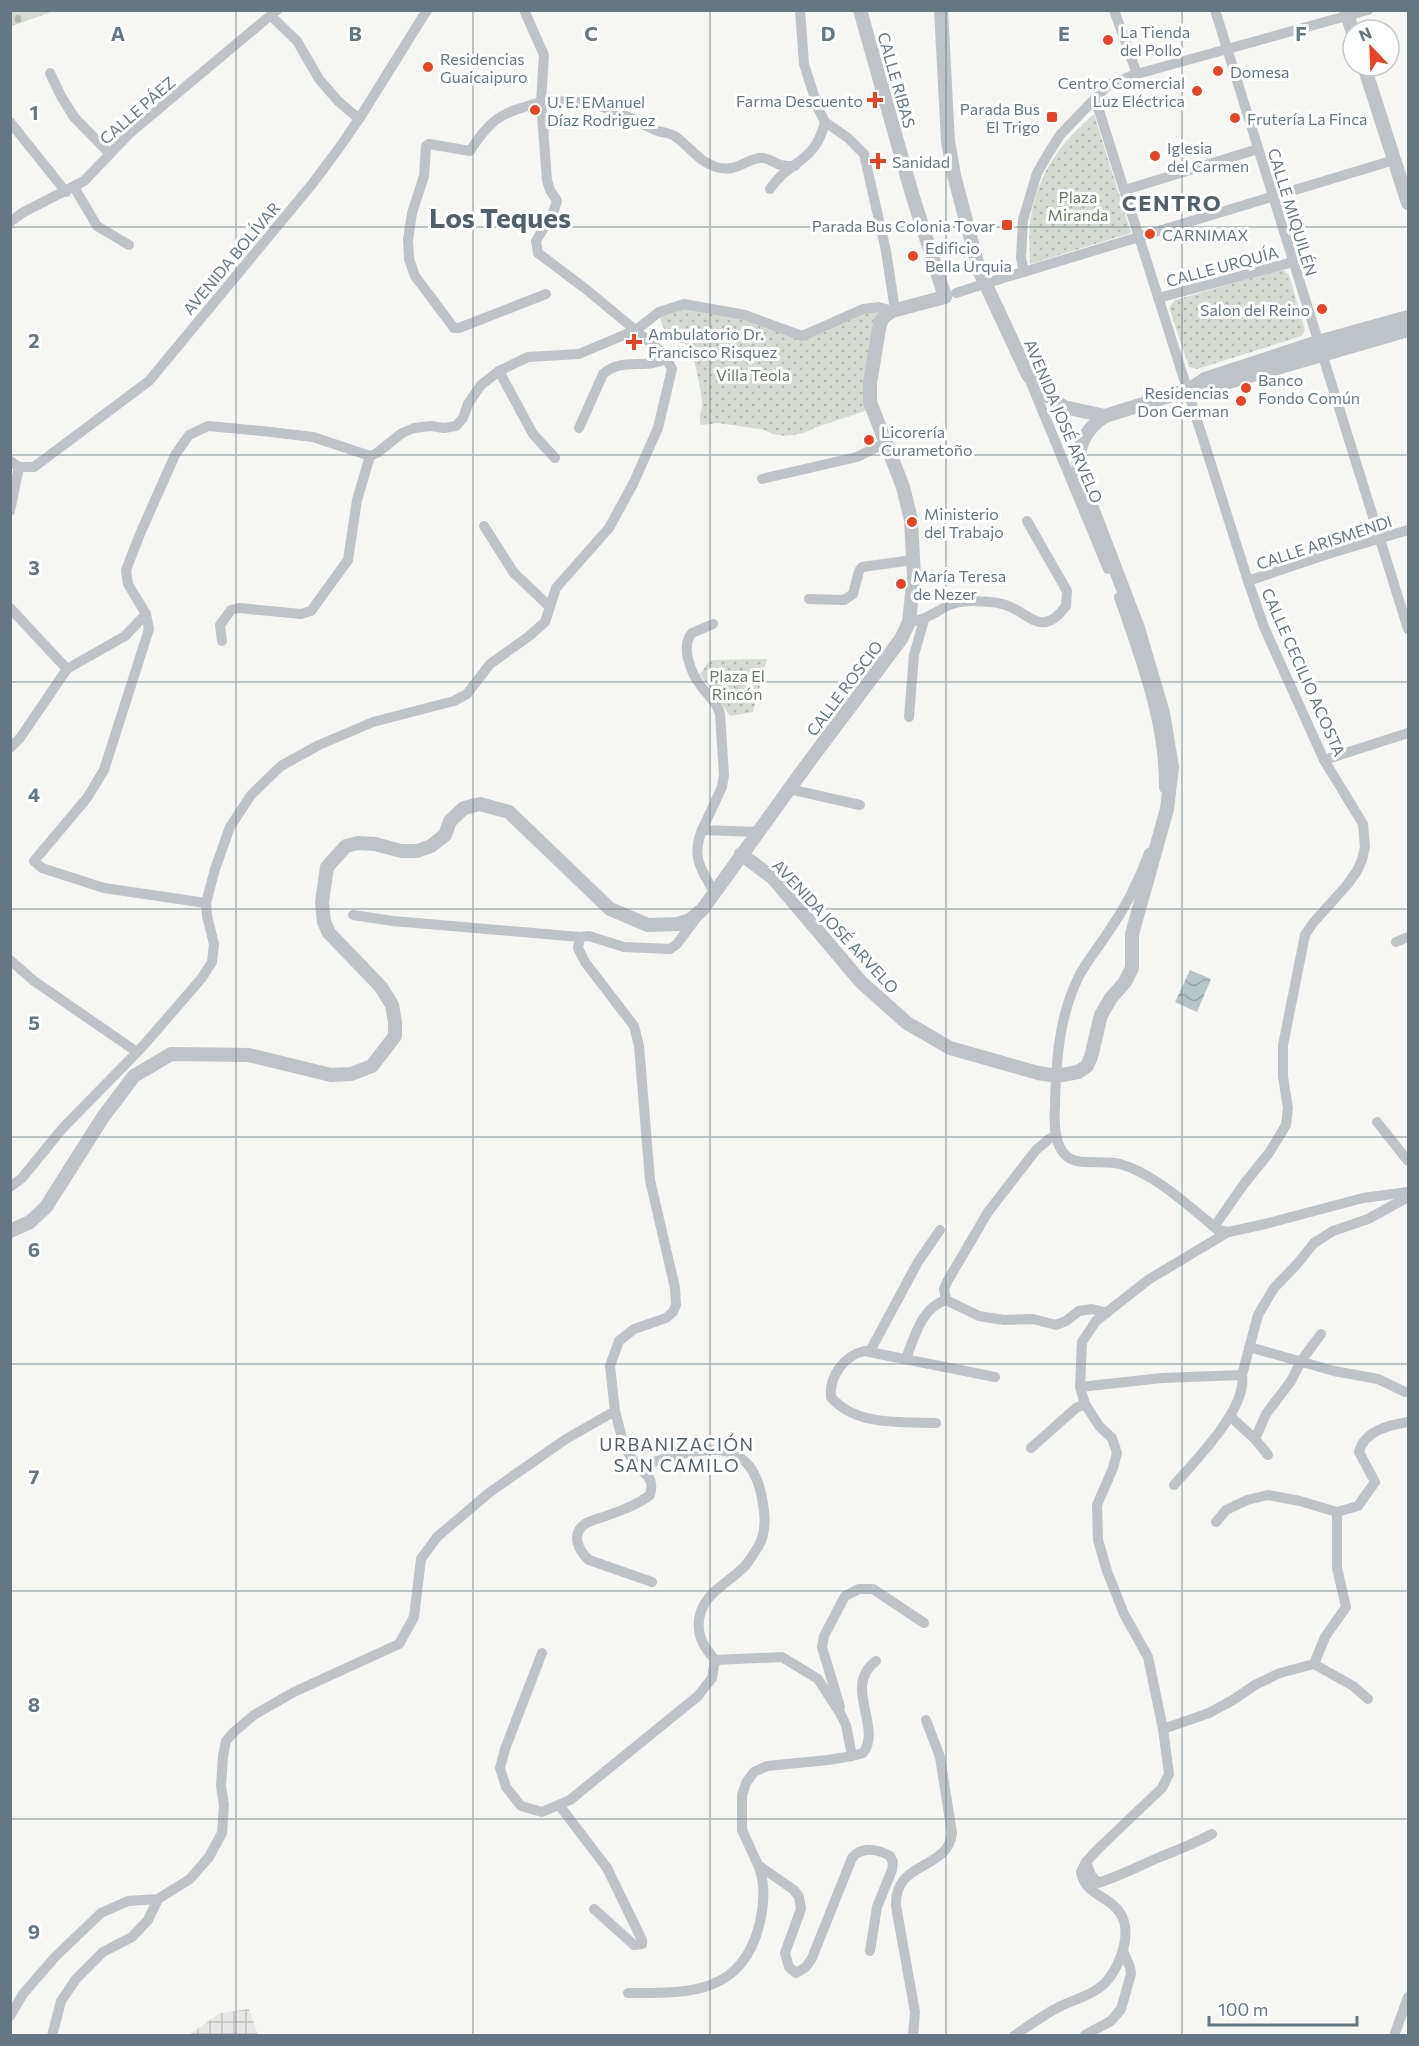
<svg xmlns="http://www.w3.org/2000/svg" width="1419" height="2046" font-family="Commissioner,sans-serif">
<defs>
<pattern id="industrial-grid" width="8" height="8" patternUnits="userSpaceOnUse" patternTransform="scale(1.5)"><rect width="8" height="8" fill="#e7e8e6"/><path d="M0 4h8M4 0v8" fill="none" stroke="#bfc1c0"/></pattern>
<pattern id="grass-dots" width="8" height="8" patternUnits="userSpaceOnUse" patternTransform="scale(1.5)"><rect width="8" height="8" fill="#d6dbd1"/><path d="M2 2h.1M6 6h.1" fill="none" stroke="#b1b6af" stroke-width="1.8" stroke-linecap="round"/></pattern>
<pattern id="cemetery-stones" width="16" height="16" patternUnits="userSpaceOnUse" patternTransform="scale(1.5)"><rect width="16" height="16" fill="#d6dbd1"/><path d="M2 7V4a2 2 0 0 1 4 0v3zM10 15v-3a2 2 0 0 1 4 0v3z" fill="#b1b6af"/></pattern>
<pattern id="water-waves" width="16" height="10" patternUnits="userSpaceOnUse" patternTransform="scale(1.5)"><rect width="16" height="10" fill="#b7c5c8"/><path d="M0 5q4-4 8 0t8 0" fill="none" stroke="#98a5a8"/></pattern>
</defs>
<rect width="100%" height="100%" fill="#f6f6f2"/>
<polygon fill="url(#industrial-grid)" points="249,2009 258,2035 189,2035 220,2013"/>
<g fill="url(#grass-dots)">
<path d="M1094 114 1131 233 1030 264C1030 248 1028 231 1031 216 1041 168 1058 147 1094 114Z"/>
<polygon points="1282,269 1289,275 1305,330 1302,336 1197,369 1189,367 1170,310 1170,306 1175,300"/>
<path d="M684 304 715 309 802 336 879 307 884 317 871 409 814 428C802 436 776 439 765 430L718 423 701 425C698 417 701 414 702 406 703 398 694 352 688 346 686 344 682 343 679 342 665 333 662 328 659 312Z"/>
<polygon points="767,659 753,712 730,716 700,674 710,660"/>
</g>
<polygon fill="url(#cemetery-stones)" points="11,10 69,10 69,11 54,11 12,26 11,26"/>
<polygon fill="url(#water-waves)" points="1190,970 1211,979 1197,1012 1175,1002"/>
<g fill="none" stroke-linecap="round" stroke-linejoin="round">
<g stroke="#bec3c7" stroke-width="10">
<path d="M524 10 544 55 541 102C592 98 610 108 655 130 661 133 670 132 676 137 690 147 698 161 716 167 737 173 743 160 760 158 769 157 773 163 781 165 785 166 790 166 795 166"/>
<polyline points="800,10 804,64 818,108 825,122 848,138 864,154 886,251 895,310"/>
<polyline points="1114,10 1137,74"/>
<polyline points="1215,10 1408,629"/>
<polyline points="271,16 297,41 319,79 338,101 359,119"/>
<polyline points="50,73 61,96 74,117 109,153"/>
<polyline points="1095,98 1248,581 1264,627 1324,760 1363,824 1365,847 1362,860 1357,871 1347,885 1313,923 1305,935 1283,1045 1283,1077 1288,1108 1286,1125 1269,1153 1244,1184 1214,1227"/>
<polyline points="10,122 66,192"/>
<polyline points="74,187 97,226 129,245"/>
<path d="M770 189C789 160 815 164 825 122"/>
<polyline points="1125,190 1258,149"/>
<polyline points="10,222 22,213 84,181 130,133 277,10"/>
<polyline points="1024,272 1021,258 1023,220 1037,173 1048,154 1060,135 1108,85 1137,74 1368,10"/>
<polyline points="1000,279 1394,160"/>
<polyline points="1158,298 1293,262"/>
<polyline points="499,371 533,434 555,458"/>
<polyline points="1031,383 1108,569"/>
<path d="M579 428 603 374C621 357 647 370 667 358"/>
<polyline points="10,461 19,467 34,467 149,381 313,183 339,148 359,119 427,10"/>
<polyline points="762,479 857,457 885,443"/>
<polyline points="10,511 19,467"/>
<polyline points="484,526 514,573 550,607"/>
<polyline points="1248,581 1328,554 1408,530"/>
<path d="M1119 597C1140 658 1165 723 1164 788"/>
<polyline points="809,599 844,600 853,594 859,571 862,567 913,560"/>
<polyline points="10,608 67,669 125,636 146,614 128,584 126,570 140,534 175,455 189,435 208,426 262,431 313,437 370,456 377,453 402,433 414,428 431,426 444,428 456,426 463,418 468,404 481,385 499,371 528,357 579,354 636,330 659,312 684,304 745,315 802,336 863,309 879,307 892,311"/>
<polyline points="146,614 149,629 104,770 87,798 34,861 42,868 104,888 206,903"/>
<path d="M909 622C930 619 935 611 952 604 966 599 984 601 998 603 1029 608 1039 642 1066 606L1067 591 1027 521"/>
<path d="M713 624 692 633C680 647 691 673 701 686 708 696 717 702 720 714L724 775 722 787 702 830 757 832"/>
<polyline points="222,641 220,625 231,610 239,608 301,614 311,611 348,560 357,500 370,456"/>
<polyline points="909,717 914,655 924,620"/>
<polyline points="10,748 20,738 67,669"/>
<polyline points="1324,760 1408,733"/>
<polyline points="789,789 860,805"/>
<path d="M702 830C691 857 701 869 714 892"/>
<path d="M1149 853C1139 881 1124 910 1107 934 1098 948 1087 961 1079 976 1059 1016 1056 1061 1055 1105 1054 1121 1053 1150 1071 1159 1081 1165 1106 1160 1120 1164 1154 1173 1191 1208 1218 1230L1229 1232 1269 1223 1363 1198 1408 1192"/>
<polyline points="353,915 393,921 580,937"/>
<path d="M697 917 677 944 670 949 624 947 589 936 580 937 578 948 585 962 634 1026 639 1046 650 1180 675 1288 676 1305 673 1312 666 1318 634 1329 619 1341 610 1366 615 1411 624 1446 637 1467C687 1453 749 1425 762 1498 765 1514 767 1532 758 1547 754 1553 750 1560 745 1566 729 1583 702 1593 699 1620 697 1638 705 1648 715 1660L782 1657 818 1679 840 1713 846 1725 852 1756 828 1760 767 1766 754 1772 746 1783 742 1795V1830L758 1865 794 1890 799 1897 801 1909 785 1953 789 1967 796 1973 806 1967 812 1958 852 1858C862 1846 878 1849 890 1856L893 1862 892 1870 877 1907 870 1951"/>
<polyline points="1396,942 1408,937"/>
<polyline points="10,960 34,981 137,1052"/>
<polyline points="1377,1122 1408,1161"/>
<path d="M10 1187 22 1178 62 1129 143 1046 201 979 212 962 214 944 207 916 206 903 215 869 230 827 251 795 281 766 319 745 373 722 454 701 467 694 490 664 528 637 545 622 556 588 609 528 633 484 658 428 672 369 663 353 587 290 538 253 536 241 553 213 557 201 550 190 547 180 541 102C503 113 492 116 470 151L429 144 426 146 424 176 412 213 408 240 409 259 415 276 454 328H459L546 294"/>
<polyline points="946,1300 944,1289 947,1282 988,1212 1036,1150 1049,1139 1056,1136"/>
<polyline points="1249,1347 1334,1371 1378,1379 1405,1392 1408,1392"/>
<polyline points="870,1351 918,1262 940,1230"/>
<path d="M906 1359C914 1337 922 1307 946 1300L979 1316 1004 1320 1033 1319 1056 1325 1066 1321 1079 1311 1092 1309 1107 1313"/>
<polyline points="1080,1387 1162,1378 1242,1375"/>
<polyline points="1231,1417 1255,1439 1268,1455"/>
<path d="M936 1423C901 1422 855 1426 831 1397 829 1376 844 1356 864 1351L995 1377"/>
<polyline points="1255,1439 1266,1414 1291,1381 1301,1361 1321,1334"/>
<polyline points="1031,1448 1076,1408 1085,1404"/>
<path d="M637 1467C649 1476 654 1480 650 1495 636 1506 619 1511 603 1517 597 1519 589 1521 585 1524 570 1535 579 1551 589 1560L652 1582"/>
<path d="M1174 1485C1195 1461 1248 1408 1242 1375L1258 1315 1274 1288 1298 1263 1314 1243 1333 1231 1368 1219 1408 1197"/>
<path d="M1216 1522 1226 1510 1247 1500 1268 1495 1300 1501 1337 1512 1358 1506 1375 1482 1359 1452C1364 1431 1389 1425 1408 1422"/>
<polyline points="542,1653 505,1749 500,1768 506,1787 521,1806 542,1812 570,1800 698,1696 712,1678 715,1660"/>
<polyline points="1314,1664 1325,1637 1346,1607 1337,1568 1337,1512"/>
<polyline points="840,1707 822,1647 824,1636 845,1596 859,1589 873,1589 924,1623"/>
<polyline points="1163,1729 1209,1713 1233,1700 1255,1685 1280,1673 1314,1664 1353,1686 1368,1699"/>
<path d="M852 1756 863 1753C883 1727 842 1686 876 1661"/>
<polyline points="559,1805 607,1868 642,1940 642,1944 634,1945 594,1909"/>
<path d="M1086 1862 1091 1875 1098 1883C1120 1876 1139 1866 1160 1857 1178 1850 1195 1843 1212 1834"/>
<path d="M628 1993C686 1993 741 1996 759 1926 764 1906 766 1886 759 1867"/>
<polyline points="10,2016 23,1994 55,1957 101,1913 128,1901 158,1899 190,1879 209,1857 222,1833 224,1805 221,1786 223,1756 226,1741 234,1732 254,1715 294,1692 399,1644 414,1617 421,1559 437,1537 490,1492 566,1439 615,1411"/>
<polyline points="1085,2035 1111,2021 1121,2009 1131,1974 1130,1967 1123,1951"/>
<polyline points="52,2036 61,2001 76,1979 103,1952 132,1937 148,1920 158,1899"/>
<path d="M913 2036 915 2012 896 1906C894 1860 948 1871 952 1833L940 1757 926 1720"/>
<path d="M1014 2036C1028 2026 1042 2016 1057 2008 1070 2001 1087 1997 1099 1988 1118 1975 1134 1934 1120 1913 1108 1894 1086 1897 1081 1872L1086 1862 1099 1848 1162 1788 1169 1774 1163 1729 1148 1657 1124 1614 1107 1571 1098 1540 1097 1505 1113 1468 1117 1453 1112 1438 1100 1427 1085 1404 1080 1387 1082 1342 1096 1321 1148 1280 1228 1232"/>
<polyline points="1394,2036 1408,1997"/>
</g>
<g stroke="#bec3c7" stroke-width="14">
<polyline points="941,10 948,141 954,175 979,270 1028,375 1042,392 1064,407 1105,416 1188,390 1208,388 1408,330"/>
<polyline points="1346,10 1353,33"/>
<polyline points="1364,66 1408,203"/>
<polyline points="1190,389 1205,379 1318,342 1408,317"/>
<polyline points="741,854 773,878 861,982 907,1023 950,1048 1038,1073"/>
<path d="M1078 1072 1087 1066 1091 1057 1101 1015 1111 998 1125 982 1132 968V934L1167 809 1172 767 1163 713 1138 628 1079 474C1076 448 1084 430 1105 416"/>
<polyline points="10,1231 30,1222 46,1207 103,1117 134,1076 171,1054 249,1055 331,1075 351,1074 372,1066 395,1036 395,1022 392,1005 381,987 329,933 324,922 322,902 327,867 346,846 358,843 375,844 401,851 417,851 431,846 445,835 450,821 464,808 480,804 509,812 610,909 648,925 678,924 690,920 702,910 811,759 901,639 909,622 914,576 911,520 903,487 870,402 870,383 880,323 884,317 892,311 945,297 912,194 860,10"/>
</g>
<polyline stroke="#bec3c7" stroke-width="10" points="956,293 1000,279"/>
<polyline stroke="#bec3c7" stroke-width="14" points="1038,1073 1057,1076 1078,1072"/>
</g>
<path fill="none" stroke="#647884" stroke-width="1.5" stroke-opacity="0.55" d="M236 10V2036M473 10V2036M710 10V2036M946 10V2036M1182 10V2036M10 227H1408M10 455H1408M10 682H1408M10 909H1408M10 1137H1408M10 1364H1408M10 1591H1408M10 1819H1408"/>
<g fill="#e64423" stroke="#fff" stroke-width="2">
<circle cx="1108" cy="40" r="6"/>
<circle cx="428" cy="67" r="6"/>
<circle cx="1218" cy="71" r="6"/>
<circle cx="1197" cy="91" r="6"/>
<path d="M872 91h6v6h6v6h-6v6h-6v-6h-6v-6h6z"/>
<circle cx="535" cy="110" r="6"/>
<rect x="1046" y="111" width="12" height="12" rx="3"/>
<circle cx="1235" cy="118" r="6"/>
<circle cx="1155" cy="156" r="6"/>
<path d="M875 152h6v6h6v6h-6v6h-6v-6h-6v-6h6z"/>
<rect x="1001" y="219" width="12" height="12" rx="3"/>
<circle cx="1150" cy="234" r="6"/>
<circle cx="913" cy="256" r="6"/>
<circle cx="1322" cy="309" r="6"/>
<path d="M631 333h6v6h6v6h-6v6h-6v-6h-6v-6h6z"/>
<circle cx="1246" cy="388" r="6"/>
<circle cx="1241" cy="401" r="6"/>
<circle cx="869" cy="440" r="6"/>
<circle cx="912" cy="522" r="6"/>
<circle cx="901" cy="584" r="6"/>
</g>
<g text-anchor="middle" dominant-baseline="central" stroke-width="6" stroke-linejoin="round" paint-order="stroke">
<g font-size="16" fill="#647884" stroke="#fff" text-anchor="start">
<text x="1120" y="31">La Tienda<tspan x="1120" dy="18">del Pollo</tspan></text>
<text x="440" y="58">Residencias<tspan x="440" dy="18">Guaicaipuro</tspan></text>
<text x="1230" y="71">Domesa</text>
<text x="1185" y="82" text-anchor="end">Centro Comercial<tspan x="1185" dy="18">Luz Eléctrica</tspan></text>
<text x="863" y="100" text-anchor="end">Farma Descuento</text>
<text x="547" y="101">U. E. EManuel<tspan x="547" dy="18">Díaz Rodriguez</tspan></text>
<text x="1040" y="108" text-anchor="end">Parada Bus<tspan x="1040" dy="18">El Trigo</tspan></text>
<text x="1247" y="118">Frutería La Finca</text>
<text x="1167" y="147">Iglesia<tspan x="1167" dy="18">del Carmen</tspan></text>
<text x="892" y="161">Sanidad</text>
<text x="995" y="225" text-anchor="end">Parada Bus Colonia Tovar</text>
<text x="1162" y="234">CARNIMAX</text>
<text x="925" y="247">Edificio<tspan x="925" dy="18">Bella Urquia</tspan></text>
<text x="1310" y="309" text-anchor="end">Salon del Reino</text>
<text x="648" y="333">Ambulatorio Dr.<tspan x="648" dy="18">Francisco Risquez</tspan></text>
<text x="1258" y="379">Banco<tspan x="1258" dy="18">Fondo Común</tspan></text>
<text x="1229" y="392" text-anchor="end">Residencias<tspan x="1229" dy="18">Don German</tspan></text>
<text x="881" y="431">Licorería<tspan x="881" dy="18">Curametoño</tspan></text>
<text x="924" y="513">Ministerio<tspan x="924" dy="18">del Trabajo</tspan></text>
<text x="913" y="575">María Teresa<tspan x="913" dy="18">de Nezer</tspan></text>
</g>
<g font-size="16" fill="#647884" stroke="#fff">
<text transform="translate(897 80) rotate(74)">CALLE RIBAS</text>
<text transform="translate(137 110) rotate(-41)">CALLE PÁEZ</text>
<text transform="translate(1293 212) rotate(73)">CALLE MIQUILÉN</text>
<text transform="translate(231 258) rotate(-50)">AVENIDA BOLÍVAR</text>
<text transform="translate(1222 266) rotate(-15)">CALLE URQUÍA</text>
<text transform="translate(1064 421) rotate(67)">AVENIDA JOSÉ ARVELO</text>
<text transform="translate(1324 542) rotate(-18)">CALLE ARISMENDI</text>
<text transform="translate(1304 672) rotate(66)">CALLE CECILIO ACOSTA</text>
<text transform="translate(844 688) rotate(-53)">CALLE ROSCIO</text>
<text transform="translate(836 926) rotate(47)">AVENIDA JOSÉ ARVELO</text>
</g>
<g font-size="16" fill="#6a7b63" stroke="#fff">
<text x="1078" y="196">Plaza<tspan x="1078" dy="18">Miranda</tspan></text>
<text x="753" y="374">Villa Teola</text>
<text x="737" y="675">Plaza El<tspan x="737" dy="18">Rincón</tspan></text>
</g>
<g font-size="18" letter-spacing="1.5" fill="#526169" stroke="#fff">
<text x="677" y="1444">URBANIZACIÓN<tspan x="677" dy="21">SAN CAMILO</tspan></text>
</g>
<g font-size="22" font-weight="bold" letter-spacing="1.5" fill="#526169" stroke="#fff">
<text x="1172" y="202">CENTRO</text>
</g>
<g font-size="28" font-weight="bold" fill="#526169" stroke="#fff">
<text x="500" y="217">Los Teques</text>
</g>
</g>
<g font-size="20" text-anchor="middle" font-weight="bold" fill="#647884" stroke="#fff" stroke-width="6" stroke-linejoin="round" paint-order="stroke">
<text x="118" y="41">A</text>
<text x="355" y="41">B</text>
<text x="591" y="41">C</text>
<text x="828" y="41">D</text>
<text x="1064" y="41">E</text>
<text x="1301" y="41">F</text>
<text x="34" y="120">1</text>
<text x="34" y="348">2</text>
<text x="34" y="575">3</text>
<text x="34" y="802">4</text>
<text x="34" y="1030">5</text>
<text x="34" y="1257">6</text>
<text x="34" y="1484">7</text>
<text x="34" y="1712">8</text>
<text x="34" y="1939">9</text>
</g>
<rect width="1419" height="2046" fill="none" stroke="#647884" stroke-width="24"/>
<g transform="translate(1371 48) rotate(337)"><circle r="28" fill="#ffffff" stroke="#c1c9ce" stroke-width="1.5"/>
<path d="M0-4.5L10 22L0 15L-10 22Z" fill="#e64423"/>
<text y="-9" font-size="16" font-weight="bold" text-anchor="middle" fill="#647884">N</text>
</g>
<path d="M1209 2016v9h148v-9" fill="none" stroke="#647884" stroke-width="3"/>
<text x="1218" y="2016" font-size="18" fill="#647884" stroke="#ffffff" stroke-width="4.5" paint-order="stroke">100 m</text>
</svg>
